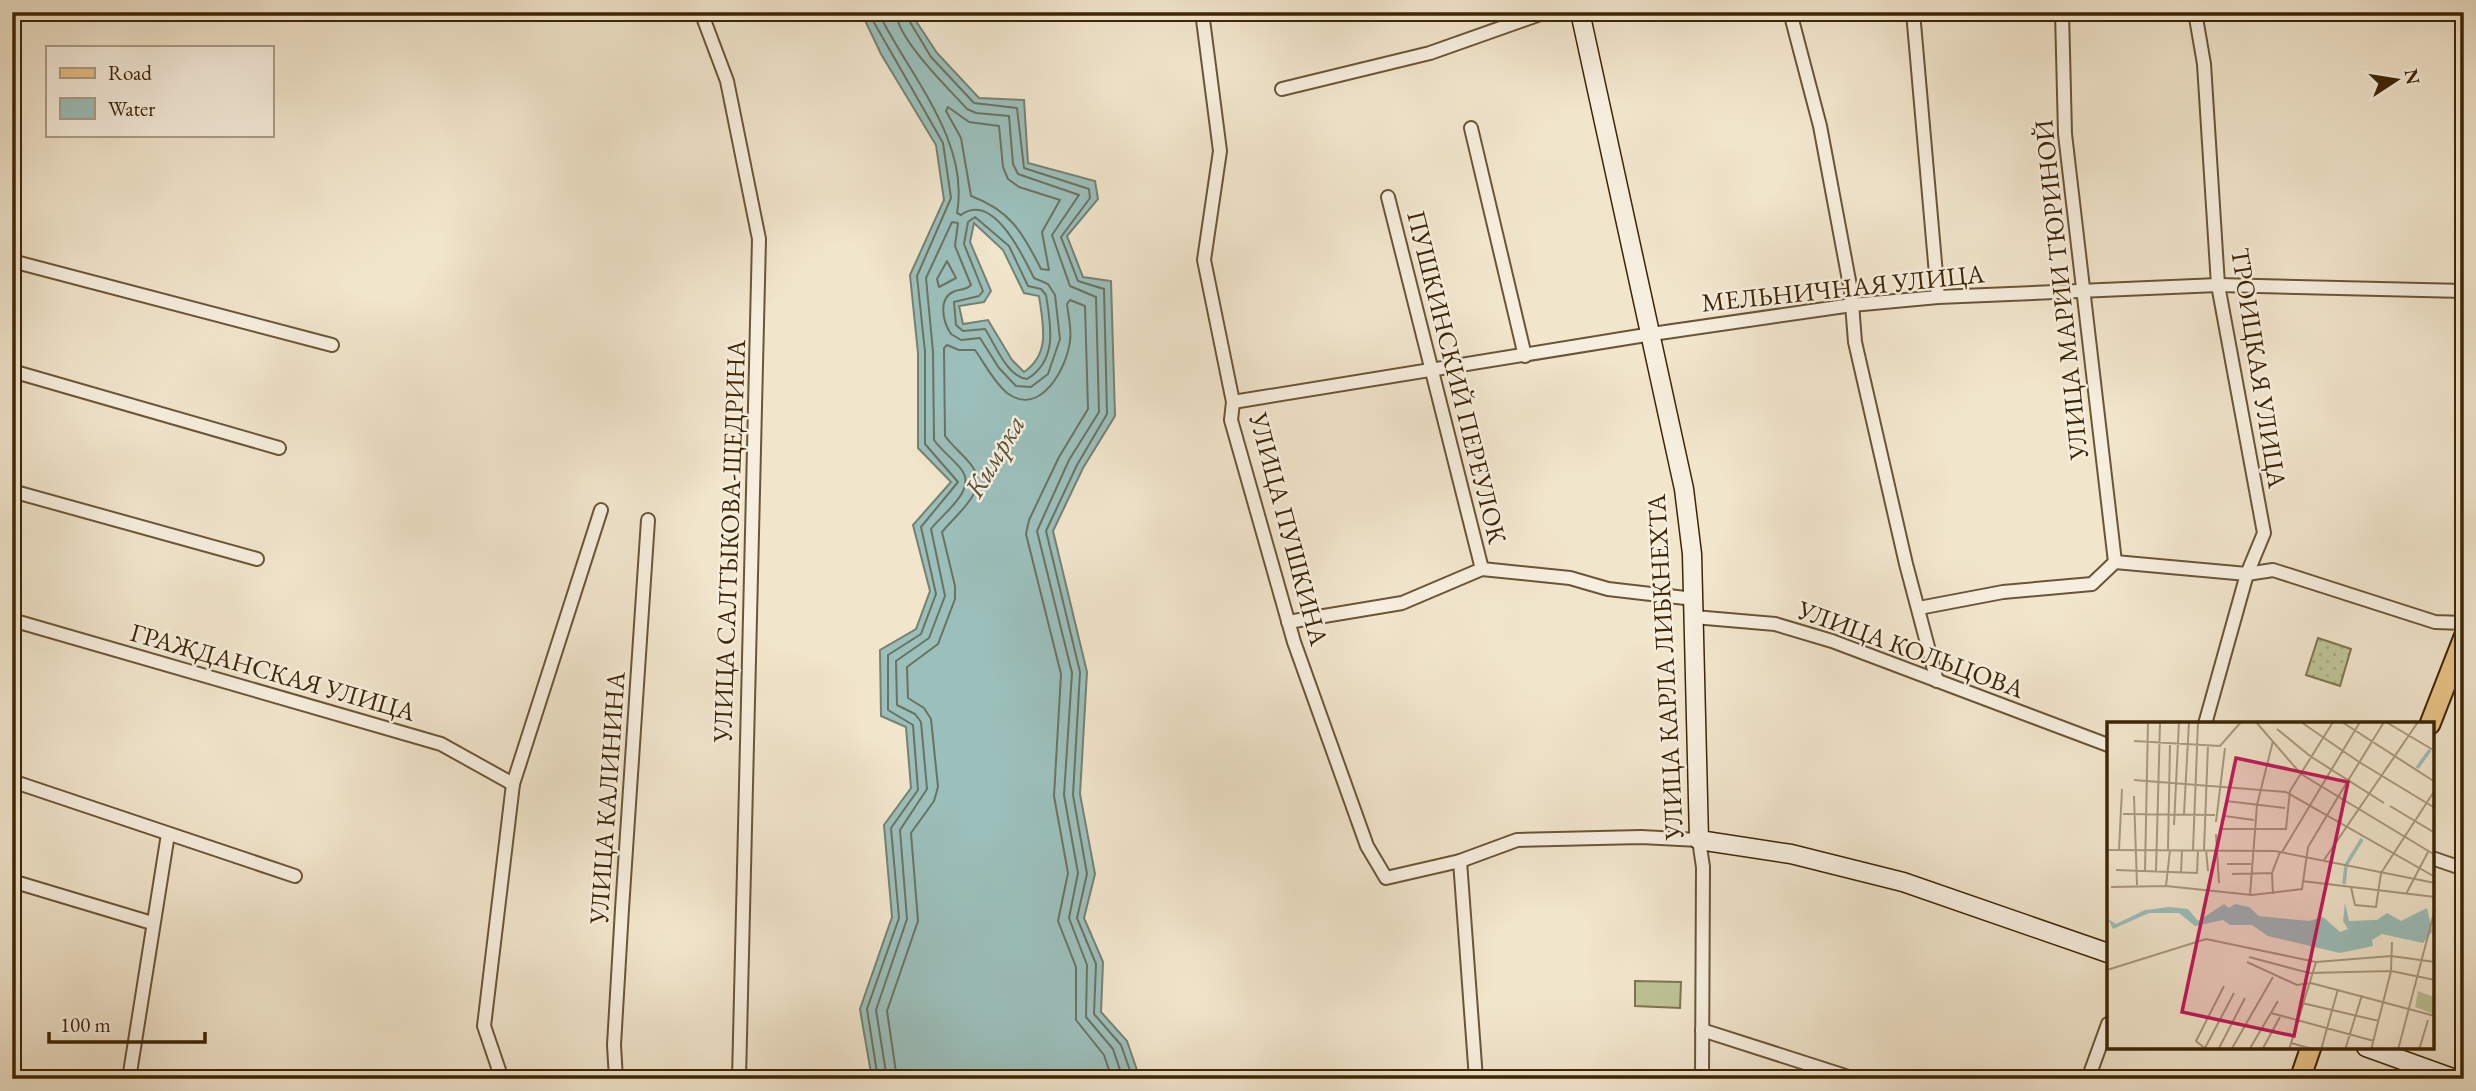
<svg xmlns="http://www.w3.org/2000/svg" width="2476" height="1091" font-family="'EB Garamond',serif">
<defs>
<pattern id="grass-dots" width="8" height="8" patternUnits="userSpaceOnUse" patternTransform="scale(1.75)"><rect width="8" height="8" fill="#bdc396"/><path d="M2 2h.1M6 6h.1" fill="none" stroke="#a4a780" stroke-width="1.8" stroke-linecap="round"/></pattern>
</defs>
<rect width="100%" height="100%" fill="#f1e5cc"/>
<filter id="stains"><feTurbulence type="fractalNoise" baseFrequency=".00286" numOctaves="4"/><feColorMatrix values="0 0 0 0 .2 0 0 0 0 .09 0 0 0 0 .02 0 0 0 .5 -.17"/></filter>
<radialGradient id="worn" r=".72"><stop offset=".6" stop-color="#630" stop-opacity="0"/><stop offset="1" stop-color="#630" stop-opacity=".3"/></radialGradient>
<polygon fill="url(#grass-dots)" stroke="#7e744d" stroke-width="2" points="2318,638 2351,649 2340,686 2306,675"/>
<polygon fill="#bdc396" stroke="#7e744d" stroke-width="2" points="1635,981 1681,982 1680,1008 1635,1006"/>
<path fill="#9bbfbb" stroke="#768172" stroke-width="2" fill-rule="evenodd" d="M861 12H910L937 53 979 98 1024 100 1028 163 1095 181 1098 199 1067 236 1083 277 1111 281 1115 416 1083 468 1053 531 1087 672 1080 794 1095 874 1084 918 1103 962 1101 1012 1127 1041 1140 1079H872L860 1009 892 917 884 825 911 788 906 727 881 716 880 650 916 629 930 591 913 525 951 482 918 448V353L910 275 944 200 936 145 881 54ZM974 223 1003 250 1024 293 1039 296C1043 324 1051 354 1024 372L1012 360 988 320 963 324 959 306 984 302 991 291 970 242Z"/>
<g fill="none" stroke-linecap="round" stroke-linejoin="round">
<g stroke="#6c7260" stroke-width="2">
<polyline points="868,12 943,143 951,198 917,276 925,352 925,444 958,482 921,527 936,594 921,634 888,655 888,710 913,725 918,790 891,828 899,918 867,1009 878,1079"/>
<path d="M878 12C909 75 970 140 957 213L961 215C993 191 1023 256 1034 278L1048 284 1055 295 1060 339 1048 374 1031 387 1016 386 999 368 980 338 961 340 951 334C943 322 937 298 955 291 962 289 966 290 971 285L955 246 958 223 952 222 926 278 933 352 934 440C942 451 953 459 961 469 978 490 942 514 931 529L945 596 929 638 896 661 897 705 915 714 921 722 927 789 900 830 907 919 876 1010 887 1079"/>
<path d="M896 12C897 39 949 89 967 109L976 113 1009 116 1013 164 1018 174 1079 195 1052 235 1070 286 1096 297 1099 412 1069 460 1037 531 1072 673 1064 795 1078 873 1069 918 1087 965 1086 1017 1113 1049 1123 1079"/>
<polyline points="904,12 931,57 974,103 1017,108 1024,168 1089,189 1090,198 1061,237 1078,281 1104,289 1107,414 1077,465 1046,531 1080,672 1073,795 1087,874 1077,918 1096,964 1094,1014 1121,1045 1133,1079"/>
<path d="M948 107 969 122 999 126 1003 167 1008 179 1019 187 1060 200 1042 232 1049 270 1041 269C1023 233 1010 210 971 196L961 138 946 111Z"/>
<path d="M975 217 1009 246 1028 286 1041 289 1046 295C1051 326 1058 360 1027 379 1007 377 995 344 985 329L963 331 956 325 954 302 979 296 983 291 964 244 968 222Z"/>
<polygon points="947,261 956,278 939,287 937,279"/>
<path d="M897 1079 887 1011 918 921 911 833 934 801 938 787 931 719 924 708 908 698 907 667 938 644 955 599V586L942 532C956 514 990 491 972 466 964 455 953 447 945 436L944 348 947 345 959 350H975C985 364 993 381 1007 393 1041 418 1067 367 1070 341 1072 329 1068 315 1067 304L1070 300 1085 306 1088 409 1059 457 1029 520 1026 534 1061 674 1054 796 1068 873 1058 921 1076 967V1020L1104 1055 1112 1079"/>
</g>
<g stroke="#6b5536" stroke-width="16">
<g id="street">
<polyline points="701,12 727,81 759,239 739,1079"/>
<polyline points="1202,12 1220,151 1204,260 1233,402 1231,420 1294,642 1367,846 1386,878 1460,861 1517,840 1641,837 1699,840 1703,867 1702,1079"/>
<polyline points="1790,12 1820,126 1851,291 1855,342 1906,564 1937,681"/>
<polyline points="1913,12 1938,297"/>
<polyline points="2062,12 2065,134 2115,562"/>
<polyline points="2195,12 2204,64 2218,285 2264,533 2247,574 2205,724"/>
<polyline points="1282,89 1430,53 1546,12"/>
<polyline points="1471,128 1525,356"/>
<polyline points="1388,197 1482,569"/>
<polyline points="12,261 332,345"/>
<polyline points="12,371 279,448"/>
<polyline points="1233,402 1652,334 1852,305 1938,297 2218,285 2464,291"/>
<polyline points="12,491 257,559"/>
<polyline points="2115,562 2247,574 2273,570 2435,622 2464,623"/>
<polyline points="1919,608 2003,592 2092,584 2115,562"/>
<polyline points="1694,617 1775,624 1832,641 2108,745"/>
<polyline points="12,620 441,744 513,784"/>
<polyline points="1288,622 1402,603 1482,569 1570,578 1608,589 1694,599"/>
<polyline points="12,781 295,876"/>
<polyline points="2432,858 2464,869"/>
<polyline points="1460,861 1476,1079"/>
<polyline points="12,881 152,923"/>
<polyline points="1702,1030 1855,1079"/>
<polyline points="12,1076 39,1079"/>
<polyline points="129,1079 168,834"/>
<polyline points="502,1079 484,1026 513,784 601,510"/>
<polyline points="616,1079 614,1045 622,909 648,520"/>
<polyline points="2088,1079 2108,1024"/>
</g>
</g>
<g stroke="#3e2504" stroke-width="21">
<g id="secondary">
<polyline points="1580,12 1684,489 1692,554 1699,840 1791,854 1903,882 2108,953"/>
<polyline points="2366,1047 2455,1079"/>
</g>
</g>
<g stroke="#3e2504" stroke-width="23">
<g id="primary">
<polyline points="2430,724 2464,637"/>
<polyline points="2300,1079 2311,1047"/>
</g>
</g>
<use href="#street" stroke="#f6eede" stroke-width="12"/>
<use href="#secondary" stroke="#f6eede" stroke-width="18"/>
<use href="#primary" stroke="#e8c286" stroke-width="19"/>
</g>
<g text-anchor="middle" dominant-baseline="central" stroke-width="5" stroke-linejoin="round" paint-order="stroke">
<g font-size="26" fill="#3e2504" stroke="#f6eede">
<text transform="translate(1843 288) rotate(-6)">МЕЛЬНИЧНАЯ УЛИЦА</text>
<text transform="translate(2061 290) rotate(-96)">УЛИЦА МАРИИ ТЮРИНОЙ</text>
<text transform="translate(2259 368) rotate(81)">ТРОИЦКАЯ УЛИЦА</text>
<text transform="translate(1457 377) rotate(76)">ПУШКИНСКИЙ ПЕРЕУЛОК</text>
<text transform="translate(1289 529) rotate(75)">УЛИЦА ПУШКИНА</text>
<text transform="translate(729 541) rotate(-88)">УЛИЦА САЛТЫКОВА-ЩЕДРИНА</text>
<text transform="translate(1911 649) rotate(20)">УЛИЦА КОЛЬЦОВА</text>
<text transform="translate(1665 667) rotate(-93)">УЛИЦА КАРЛА ЛИБКНЕХТА</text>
<text transform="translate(273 672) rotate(16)">ГРАЖДАНСКАЯ УЛИЦА</text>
<text transform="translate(607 798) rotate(-86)">УЛИЦА КАЛИНИНА</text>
</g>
<g font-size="28" font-style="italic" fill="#5a533b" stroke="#f6eede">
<text transform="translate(994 456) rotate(-59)">Кимрка</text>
</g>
</g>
<g transform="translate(2107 722)">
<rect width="327" height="327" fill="#f1e5cc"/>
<path d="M311 269 327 275V292L308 285Z" fill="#bdc396"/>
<path d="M238 181 242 199 270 198 280 191 294 199 320 186 327 217 325 210 316 221 275 212 265 218 266 224 233 231 161 214 145 203H123L116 198 88 204 72 191H42L6 207 1 197 9 202 38 188 62 185 81 187 91 199 117 182 122 186 128 182 142 185 152 194 202 199 216 195 233 210 241 207 236 199Z" fill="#9bbfbb"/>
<path fill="none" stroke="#9bbfbb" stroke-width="3.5" d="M310 46 323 28M237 162 239 143 255 117"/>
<path fill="none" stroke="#a9987c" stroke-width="2" d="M149 0 194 52 328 133M194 0 252 40M235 0 328 60M279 0 328 29M170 7 203 34 277 81M27 19 113 24 134 0M252 40 328 86M27 58 179 70 328 155M27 74 30 163M231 75 277 0M119 79 178 86M283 84 328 111M118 90 117 94 147 98M16 92 108 93M77 92 82 0M109 100 118 26M67 103 72 0M113 107H180M179 107 183 69 226 0M109 112 112 161M0 128 168 129 328 161M12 128 15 67M61 128 63 21M86 128 91 0M97 128 101 23M99 128 101 149M175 130 253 0M217 138 311 0M120 142H144M9 148 90 151 91 128M38 149 41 0M49 149 53 1M74 151 75 128M125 152 165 151M195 159 328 175M59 164 63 128M4 165 59 164 145 173 195 167 201 125 231 75M244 165 248 183 269 185 274 151 328 68M166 172 165 151 173 130M299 172 321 130M143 173 150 83 166 19M142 235 202 251 284 249 328 258M140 240 190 263 204 261 328 294M0 248 99 217 209 240 284 234 328 240M195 281 272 299M164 291 267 319M184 321 209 328M98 326 127 271M100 328 89 319 117 264M111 328 138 276M124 328 166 255M142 328 171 279M155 328 173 295M182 328 209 240M214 328 231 267M238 328 255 273M264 328 284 249 285 220M291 328 328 187M312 328 321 298"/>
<path fill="#c2185b" fill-opacity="0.15" stroke="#c2185b" stroke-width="3.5" d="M129 36 241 60 187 314 75 290Z"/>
<rect width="327" height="327" fill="none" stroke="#3e2504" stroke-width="3.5"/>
</g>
<rect width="2476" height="1091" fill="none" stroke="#f1e5cc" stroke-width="42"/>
<rect x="14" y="14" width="2448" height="1063" fill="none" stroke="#3e2504" stroke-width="3.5"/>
<rect x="21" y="21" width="2434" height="1049" fill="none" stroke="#3e2504" stroke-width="2"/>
<rect x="46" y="46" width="228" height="91" fill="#f6eede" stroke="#ac9e87" stroke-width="2"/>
<rect x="60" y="68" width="35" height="10" fill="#e8c286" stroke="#ac9e87" stroke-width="2"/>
<text x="108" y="80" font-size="21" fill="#3e2504">Road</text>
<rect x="60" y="98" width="35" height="21" fill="#9bbfbb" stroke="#ac9e87" stroke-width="2"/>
<text x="108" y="116" font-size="21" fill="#3e2504">Water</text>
<g transform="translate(2396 80) rotate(78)" stroke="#f6eede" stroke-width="5" paint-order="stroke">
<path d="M0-5L12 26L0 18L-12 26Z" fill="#3e2504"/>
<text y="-10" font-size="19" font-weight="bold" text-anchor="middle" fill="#3e2504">N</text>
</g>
<path d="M49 1032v10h156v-10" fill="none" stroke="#3e2504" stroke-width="3.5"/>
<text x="60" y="1032" font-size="21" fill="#3e2504" stroke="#f6eede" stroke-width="5" paint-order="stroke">100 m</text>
<rect width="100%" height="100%" filter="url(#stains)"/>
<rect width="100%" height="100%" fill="url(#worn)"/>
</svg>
